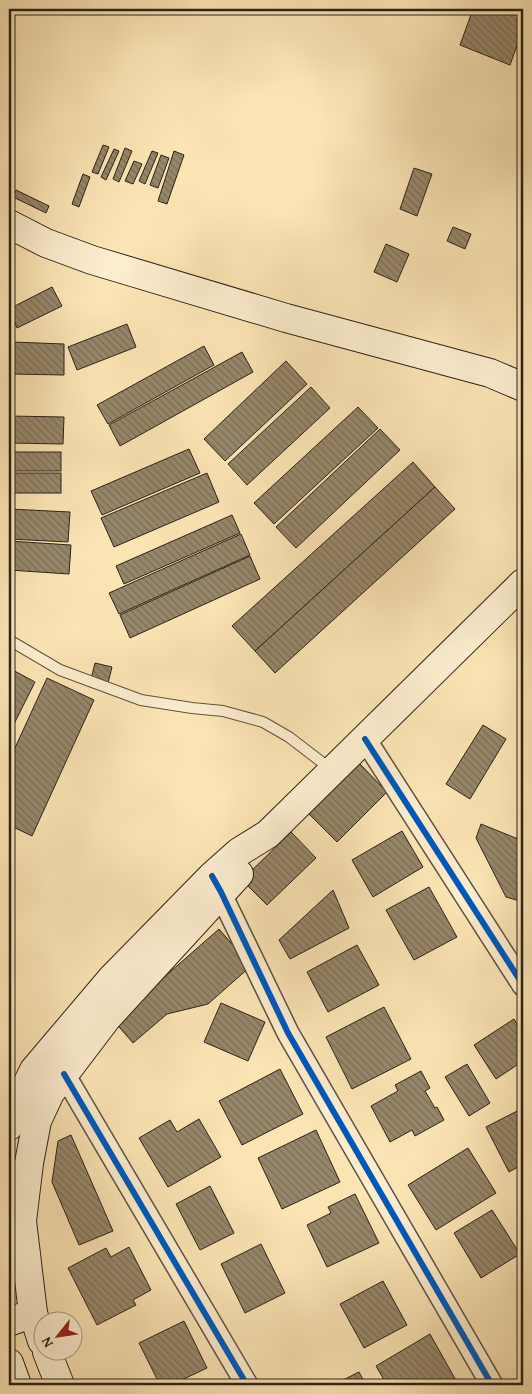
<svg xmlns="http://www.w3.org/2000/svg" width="532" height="1394" font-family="'Gentium Book Plus',serif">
<defs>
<pattern id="building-back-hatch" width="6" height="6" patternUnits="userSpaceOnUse" patternTransform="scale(1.25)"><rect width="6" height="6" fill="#97876a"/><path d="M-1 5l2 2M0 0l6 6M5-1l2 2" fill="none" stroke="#7b6e56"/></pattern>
</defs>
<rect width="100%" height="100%" fill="#fbe4b4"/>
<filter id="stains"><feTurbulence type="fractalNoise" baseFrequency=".004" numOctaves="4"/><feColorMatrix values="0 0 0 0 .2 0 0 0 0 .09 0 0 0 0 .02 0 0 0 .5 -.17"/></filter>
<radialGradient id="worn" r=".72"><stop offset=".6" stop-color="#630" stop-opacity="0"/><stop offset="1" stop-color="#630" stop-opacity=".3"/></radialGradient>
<g fill="url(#building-back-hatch)" stroke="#2a221a">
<polygon points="473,9 523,9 523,29 510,65 460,45"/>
<polygon points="103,145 109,147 98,174 92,172"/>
<polygon points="125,148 132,151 119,182 113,179"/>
<polygon points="114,149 119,151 106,180 101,177"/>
<polygon points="152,151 158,153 145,184 139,181"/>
<polygon points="174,151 184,155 167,204 158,201"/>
<polygon points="161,155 169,158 158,188 150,185"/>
<polygon points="134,161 142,164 133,184 125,181"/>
<polygon points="414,168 432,174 417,216 400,209"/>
<polygon points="83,174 90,177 79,207 72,204"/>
<polygon points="16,190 49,206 46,213 13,197"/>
<polygon points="453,227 471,234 465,249 447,241"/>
<polygon points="386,244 409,254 397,282 374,272"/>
<polygon points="52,287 62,306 17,328 9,309"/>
<polygon points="127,324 136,347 77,370 68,347"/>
<polygon points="12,342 64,344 64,375 12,374"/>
<polygon points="204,346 214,365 108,424 97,405"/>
<polygon points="242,352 253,372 120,446 109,425"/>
<polygon points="286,361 307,384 225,461 204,439"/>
<polygon points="311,387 330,408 247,485 228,464"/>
<polygon points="358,407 378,428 274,524 254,503"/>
<polygon points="9,416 64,417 63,444 9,443"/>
<polygon points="380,429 400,450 296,548 276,527"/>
<polygon points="189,449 200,473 102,515 91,491"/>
<rect x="9" y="452" width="52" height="19"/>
<polygon points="413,462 435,487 255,651 232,626"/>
<rect x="9" y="473" width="52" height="20"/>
<polygon points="207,473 219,502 114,547 101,518"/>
<polygon points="435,487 455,509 275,673 255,651"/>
<polygon points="9,509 70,512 68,542 9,539"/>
<polygon points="232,515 240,533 124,584 116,566"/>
<polygon points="241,534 250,555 119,614 109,593"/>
<polygon points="9,541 71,545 69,574 9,570"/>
<polygon points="250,556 260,579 130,638 120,615"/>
<polygon points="95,663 112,667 108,683 91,679"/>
<polygon points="9,668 35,682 9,734"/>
<polygon points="47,678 94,700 32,836 9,825 9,761"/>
<polygon points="483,725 506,739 470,799 446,784"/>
<polygon points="359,763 387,792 337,842 309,814"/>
<polygon points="523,766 523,782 518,780"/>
<polygon points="481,824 523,841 523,902 506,897 476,838"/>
<polygon points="402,831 423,867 373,897 352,860"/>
<polygon points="291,832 316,858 267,905 242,880"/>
<polygon points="429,887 457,937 414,960 386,910"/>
<polygon points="333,890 349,928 290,959 279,940"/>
<polygon points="219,929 251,966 208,1004 167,1014 133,1043 114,1021"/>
<polygon points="357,945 379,985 328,1012 307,972"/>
<polygon points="221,1003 265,1022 248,1061 204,1042"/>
<polygon points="384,1007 411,1059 352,1089 326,1037"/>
<polygon points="514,1019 523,1034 523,1061 496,1079 474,1045"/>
<polygon points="467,1064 490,1103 469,1116 445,1077"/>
<polygon points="280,1069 303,1114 242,1145 219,1101"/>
<polygon points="421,1071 430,1088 425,1091 435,1108 437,1107 444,1120 415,1136 412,1130 390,1142 371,1106 398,1091 395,1085"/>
<polygon points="523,1108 523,1164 509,1172 486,1127"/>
<polygon points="199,1119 221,1157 168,1187 139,1138 170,1120 177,1132"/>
<polygon points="316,1130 340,1182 282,1209 258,1158"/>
<polygon points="71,1135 113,1231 79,1245 52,1182 58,1141"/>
<polygon points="468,1148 496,1193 436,1230 408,1185"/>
<polygon points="210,1186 234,1233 200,1250 176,1204"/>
<polygon points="355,1194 379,1243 327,1267 307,1225 331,1213 328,1207"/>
<polygon points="492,1210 520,1254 481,1278 454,1233"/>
<polygon points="261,1244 285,1293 245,1313 221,1264"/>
<polygon points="129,1247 151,1290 133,1300 136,1305 97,1325 68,1268 106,1248 111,1257"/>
<polygon points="383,1281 407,1325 364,1348 340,1304"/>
<polygon points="184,1321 207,1368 171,1385 160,1385 139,1343"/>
<polygon points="430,1334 458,1384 456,1385 387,1385 376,1366"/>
<polygon points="359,1372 366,1385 333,1385"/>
<polygon points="523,1375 523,1385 516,1385 514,1381"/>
</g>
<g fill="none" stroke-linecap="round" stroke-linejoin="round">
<g stroke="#5e5240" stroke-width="12">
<g id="service">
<polyline points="9,640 60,670 141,700 192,708 223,711 263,722 289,737 332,770"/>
<polyline points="9,1179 16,1201"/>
</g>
</g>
<g stroke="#5e5240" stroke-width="24">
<g id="minor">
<polyline points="365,739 523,985"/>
<polyline points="215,882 288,1033 492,1385"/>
<polyline points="64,1074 247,1385"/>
</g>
</g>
<g stroke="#2a221a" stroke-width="30">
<g id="secondary">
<polyline points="9,224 46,243 92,260 286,318 490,373 523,387"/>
<polyline points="9,1126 15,1109 34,1070 112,978 212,876 239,852 268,834 523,583"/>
<polyline points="9,1322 33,1313"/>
<polyline points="42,1341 33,1313 22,1221 29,1163 37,1121 50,1093 107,1018 239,874"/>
<polyline points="47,1352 60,1385"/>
<polyline points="9,1363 17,1385"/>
</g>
</g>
<use href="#service" stroke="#fcedce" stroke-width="10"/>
<use href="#minor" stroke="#fcedce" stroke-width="21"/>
<use href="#secondary" stroke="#fcedce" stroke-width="28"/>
<g stroke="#fcedce" stroke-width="9">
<g id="cycleway">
<polyline points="365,739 523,985"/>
<polyline points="212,876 221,892 288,1033 492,1385"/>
<polyline points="64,1074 247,1385"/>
</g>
</g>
<use href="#cycleway" stroke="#0057b8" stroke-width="6"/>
</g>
<rect width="532" height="1394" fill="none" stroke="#fbe4b4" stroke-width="30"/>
<rect x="10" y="10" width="512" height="1374" fill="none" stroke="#2a221a" stroke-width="2.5"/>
<rect x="15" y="15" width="502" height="1364" fill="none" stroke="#2a221a"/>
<g transform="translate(58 1336) rotate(240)"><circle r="24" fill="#fcedce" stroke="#a89c86"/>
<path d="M0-4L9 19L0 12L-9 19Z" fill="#8f2418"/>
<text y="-8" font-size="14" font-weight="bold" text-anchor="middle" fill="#2a221a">N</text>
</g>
<rect width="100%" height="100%" filter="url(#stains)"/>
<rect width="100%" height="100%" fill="url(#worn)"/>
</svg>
